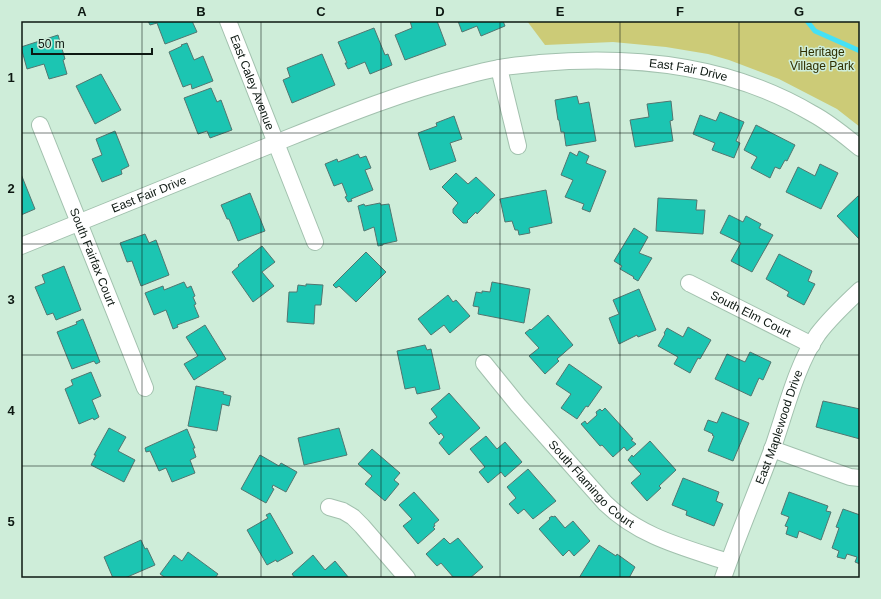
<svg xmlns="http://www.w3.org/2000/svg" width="881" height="599" font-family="Helvetica,sans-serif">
<rect width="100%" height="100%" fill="#ceedd9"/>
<polygon fill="#cccb77" points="527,21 860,21 860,127 837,109 779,79 729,60 708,54 666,47 613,42 545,45"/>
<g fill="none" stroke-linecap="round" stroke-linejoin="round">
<polyline stroke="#45e1f5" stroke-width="5" points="807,21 815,31 860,51"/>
</g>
<g fill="#1cc5b2" stroke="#527670">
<polygon points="148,21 192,21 197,32 165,44 157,23 150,25"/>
<polygon points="410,21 437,21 446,45 405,60 395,35 412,28"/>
<polygon points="458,21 503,21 505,26 481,36 477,26 462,32"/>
<polygon points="374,28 385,55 388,54 392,65 370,74 365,62 348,69 345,63 347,63 338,42"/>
<polygon points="58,35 65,59 63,60 67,74 49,79 44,64 27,69 21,47"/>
<polygon points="187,43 194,60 203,56 213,81 192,89 191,84 183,87 169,52 182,46 181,45"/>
<polygon points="322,54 335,85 292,103 283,80 290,77 287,68"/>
<polygon points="101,74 121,110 95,124 76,86"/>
<polygon points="211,88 217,102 221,100 232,130 210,138 207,131 198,134 184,98"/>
<polygon points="577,96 579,104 589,102 596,141 566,146 564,132 561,132 559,120 558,120 555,100"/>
<polygon points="671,101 673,120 670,121 673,141 635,147 630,120 649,117 647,104"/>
<polygon points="720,112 744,122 736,141 740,143 734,158 712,150 715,143 693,134 700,115 716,121"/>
<polygon points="454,116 462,139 450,143 456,161 430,170 418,133 437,126 436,123"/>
<polygon points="756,125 795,145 787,161 785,160 780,169 775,167 770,178 751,168 757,157 744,150"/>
<polygon points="115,131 129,166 121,170 122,174 102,182 92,159 102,155 96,139"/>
<polygon points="579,151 589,156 586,163 606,171 590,212 582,209 584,204 565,197 573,180 561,175 570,152 577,156"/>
<polygon points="358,154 360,158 366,156 371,168 365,170 373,190 351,199 352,201 348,202 345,197 347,196 342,183 334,186 325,164 337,159 338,162"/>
<polygon points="820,164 838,173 821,209 786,192 798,167 815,176"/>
<polygon points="456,173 468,184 476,177 495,195 477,214 476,212 467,221 468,222 467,223 463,223 453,213 453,209 458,203 442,187"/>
<polygon points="21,174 35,209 21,215"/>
<polygon points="546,190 552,223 529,228 530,233 519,235 518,230 515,230 512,221 505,222 500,199"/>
<polygon points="250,193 265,231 238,241 229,219 227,219 221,205"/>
<polygon points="858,196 860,196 860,240 837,216"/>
<polygon points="658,198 697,200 696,210 705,210 703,234 656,231"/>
<polygon points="380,203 381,205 389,204 397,241 383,244 383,245 378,246 374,227 364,231 358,206 364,204 365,206"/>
<polygon points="729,215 743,222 746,216 761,224 759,228 773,235 752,272 731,261 741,243 720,233"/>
<polygon points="634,228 648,237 639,253 652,258 638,281 633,278 634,277 620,269 622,266 614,261"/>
<polygon points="145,234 149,243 156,240 169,275 141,286 132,261 127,262 120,243"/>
<polygon points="262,246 275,262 262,272 274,286 253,302 232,272 239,266 238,265"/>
<polygon points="366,252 386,272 356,302 339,286 336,288 333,285"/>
<polygon points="779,254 812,271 808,281 815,284 804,305 787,296 789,292 766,279"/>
<polygon points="64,266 81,310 56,320 53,313 47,315 35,287 45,283 42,275"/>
<polygon points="184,282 187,288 191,286 195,296 193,297 196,304 194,305 199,317 177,325 178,327 173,329 166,310 154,315 145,293 163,286 164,290"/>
<polygon points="492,282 530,289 524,323 478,314 479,307 473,306 476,292 482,293 482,291 490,292"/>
<polygon points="306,284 323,285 321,305 315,305 314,324 287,322 289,292 297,292 298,285 306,286"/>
<polygon points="639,289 656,330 638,337 637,335 619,344 609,318 619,314 613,300"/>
<polygon points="448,295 453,302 456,300 470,316 450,333 444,325 431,335 418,319"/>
<polygon points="548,315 573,345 557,359 559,361 545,374 529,356 539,348 525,333 530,329 531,330"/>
<polygon points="83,319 100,362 96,364 94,361 72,369 57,332 77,324 76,322"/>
<polygon points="205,325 226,359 194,380 184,364 198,356 186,337"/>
<polygon points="688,327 711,340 700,359 698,358 690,373 674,364 678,357 658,346 665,334 664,333 667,328 683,337"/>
<polygon points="425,345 427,350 431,349 440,389 417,394 415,387 405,389 397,351"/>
<polygon points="750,352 771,362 763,380 759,378 751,396 715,379 727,354 745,362"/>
<polygon points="569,364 602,387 588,407 586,406 577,419 561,408 571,394 556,384"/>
<polygon points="91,372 101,396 92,400 99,417 94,420 93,418 79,424 65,389 73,385 71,380"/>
<polygon points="196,386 224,392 223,394 231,396 229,406 222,404 217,431 188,426"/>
<polygon points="449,393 480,428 449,455 439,443 444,437 441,433 439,435 429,423 437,417 431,409"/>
<polygon points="823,401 860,409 860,439 816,427"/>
<polygon points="605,408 633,439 631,440 636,444 627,451 624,447 613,457 602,445 600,446 581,424 585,421 587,424 597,415 596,412 600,409 602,411"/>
<polygon points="722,412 749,423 733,461 708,451 714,436 712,435 713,434 704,430 708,420 717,423"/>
<polygon points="109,428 126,437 118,451 135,460 124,482 91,465 96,455 94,455"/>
<polygon points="339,428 347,455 304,465 298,438"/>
<polygon points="187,429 195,448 193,448 196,457 190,460 195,473 172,482 166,468 159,471 150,451 146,452 145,448"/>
<polygon points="486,436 497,449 505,442 522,462 505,477 501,472 488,483 479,472 485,467 470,449"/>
<polygon points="650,441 676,470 659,486 661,488 647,501 631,483 641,474 628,460 632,455 633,457"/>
<polygon points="372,449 400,473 394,480 399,484 385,501 365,484 372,476 358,464"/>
<polygon points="260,455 279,466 281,463 297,472 286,492 273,485 272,488 274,489 266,503 241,489"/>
<polygon points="528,469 556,501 533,519 524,509 518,514 509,504 516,498 507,487"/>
<polygon points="683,478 719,492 716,501 723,504 714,526 686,515 687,511 672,505"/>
<polygon points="414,492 439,520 434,524 435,526 433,527 435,529 418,544 403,526 412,519 399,505"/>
<polygon points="789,492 828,506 826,511 831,512 821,540 799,531 797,538 786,534 788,527 785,526 789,517 781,514"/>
<polygon points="843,509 860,515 860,564 855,562 857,557 847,554 845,559 837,557 839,551 832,548 839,528 836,527"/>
<polygon points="270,513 293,553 277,562 276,560 267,565 247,530 268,518 266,515"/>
<polygon points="552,516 553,517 555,516 565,528 573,521 590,541 574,556 569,550 563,556 539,529 550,519 549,518"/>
<polygon points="444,538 450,544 458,538 483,567 470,578 454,578 441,563 437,566 426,554"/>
<polygon points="141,540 145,549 147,548 155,565 125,578 113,578 104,557"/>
<polygon points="599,545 616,556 617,554 635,567 629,578 579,578"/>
<polygon points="188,552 218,574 215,578 166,578 160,574 174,555 182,561"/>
<polygon points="313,555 325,570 335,561 349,578 295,578 292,574"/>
</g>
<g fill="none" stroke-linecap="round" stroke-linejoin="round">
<g stroke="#a2c1ae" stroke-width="18">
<g id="street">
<path id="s1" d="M228 21 315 242"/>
<polyline points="499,68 518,146"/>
<path id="s2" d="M40 125 145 388"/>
<path id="s3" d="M21 246C100 214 179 182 258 150 326 123 394 94 465 76 476 73 488 70 499 68 513 65 526 65 540 63 633 55 731 65 813 114 830 123 845 136 860 148"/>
<path id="s4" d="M689 283 812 345"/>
<path id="s5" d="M484 363 518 405 605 503C640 537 683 547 728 562"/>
<polyline points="772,449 850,477 860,478"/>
<polyline points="329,507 343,511 353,517 362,526 407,578"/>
<path id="s6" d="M723 578C738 535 756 493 772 450 785 414 796 365 818 334 830 318 845 304 860 290"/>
</g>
</g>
<use href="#street" stroke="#fff" stroke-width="16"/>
</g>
<path fill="none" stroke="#0d1812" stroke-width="1" stroke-opacity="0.55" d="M142 21V578M261 21V578M381 21V578M500 21V578M620 21V578M739 21V578M21 133H860M21 244H860M21 355H860M21 466H860"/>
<g text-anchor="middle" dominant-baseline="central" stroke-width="3" stroke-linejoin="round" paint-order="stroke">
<g font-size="12" fill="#2f2e00" stroke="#ceedd9">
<text x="822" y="52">Heritage<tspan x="822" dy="14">Village Park</tspan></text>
</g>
<g font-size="12" fill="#0d1812" stroke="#ceedd9">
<text stroke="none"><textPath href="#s3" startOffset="701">East Fair Drive</textPath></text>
<text stroke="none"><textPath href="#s1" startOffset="66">East Caley Avenue</textPath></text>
<text stroke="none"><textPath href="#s3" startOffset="138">East Fair Drive</textPath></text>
<text stroke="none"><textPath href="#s2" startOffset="142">South Fairfax Court</textPath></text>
<text stroke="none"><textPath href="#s4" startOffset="69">South Elm Court</textPath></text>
<text stroke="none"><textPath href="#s6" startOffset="161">East Maplewood Drive</textPath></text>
<text stroke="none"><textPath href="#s5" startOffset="162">South Flamingo Court</textPath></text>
</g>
</g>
<rect width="881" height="599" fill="none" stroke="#ceedd9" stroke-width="44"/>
<path d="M32 48v6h120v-6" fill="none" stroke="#0d1812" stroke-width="2"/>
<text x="38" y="48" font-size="12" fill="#0d1812" stroke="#ceedd9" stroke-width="3" paint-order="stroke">50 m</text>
<rect x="22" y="22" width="837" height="555" fill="none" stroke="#0d1812" stroke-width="1.5"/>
<g font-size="13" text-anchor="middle" font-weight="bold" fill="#0d1812">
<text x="82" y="16">A</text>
<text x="201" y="16">B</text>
<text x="321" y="16">C</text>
<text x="440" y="16">D</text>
<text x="560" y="16">E</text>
<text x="680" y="16">F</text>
<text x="799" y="16">G</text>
<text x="11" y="82">1</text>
<text x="11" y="193">2</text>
<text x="11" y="304">3</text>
<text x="11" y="415">4</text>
<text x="11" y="526">5</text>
</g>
</svg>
